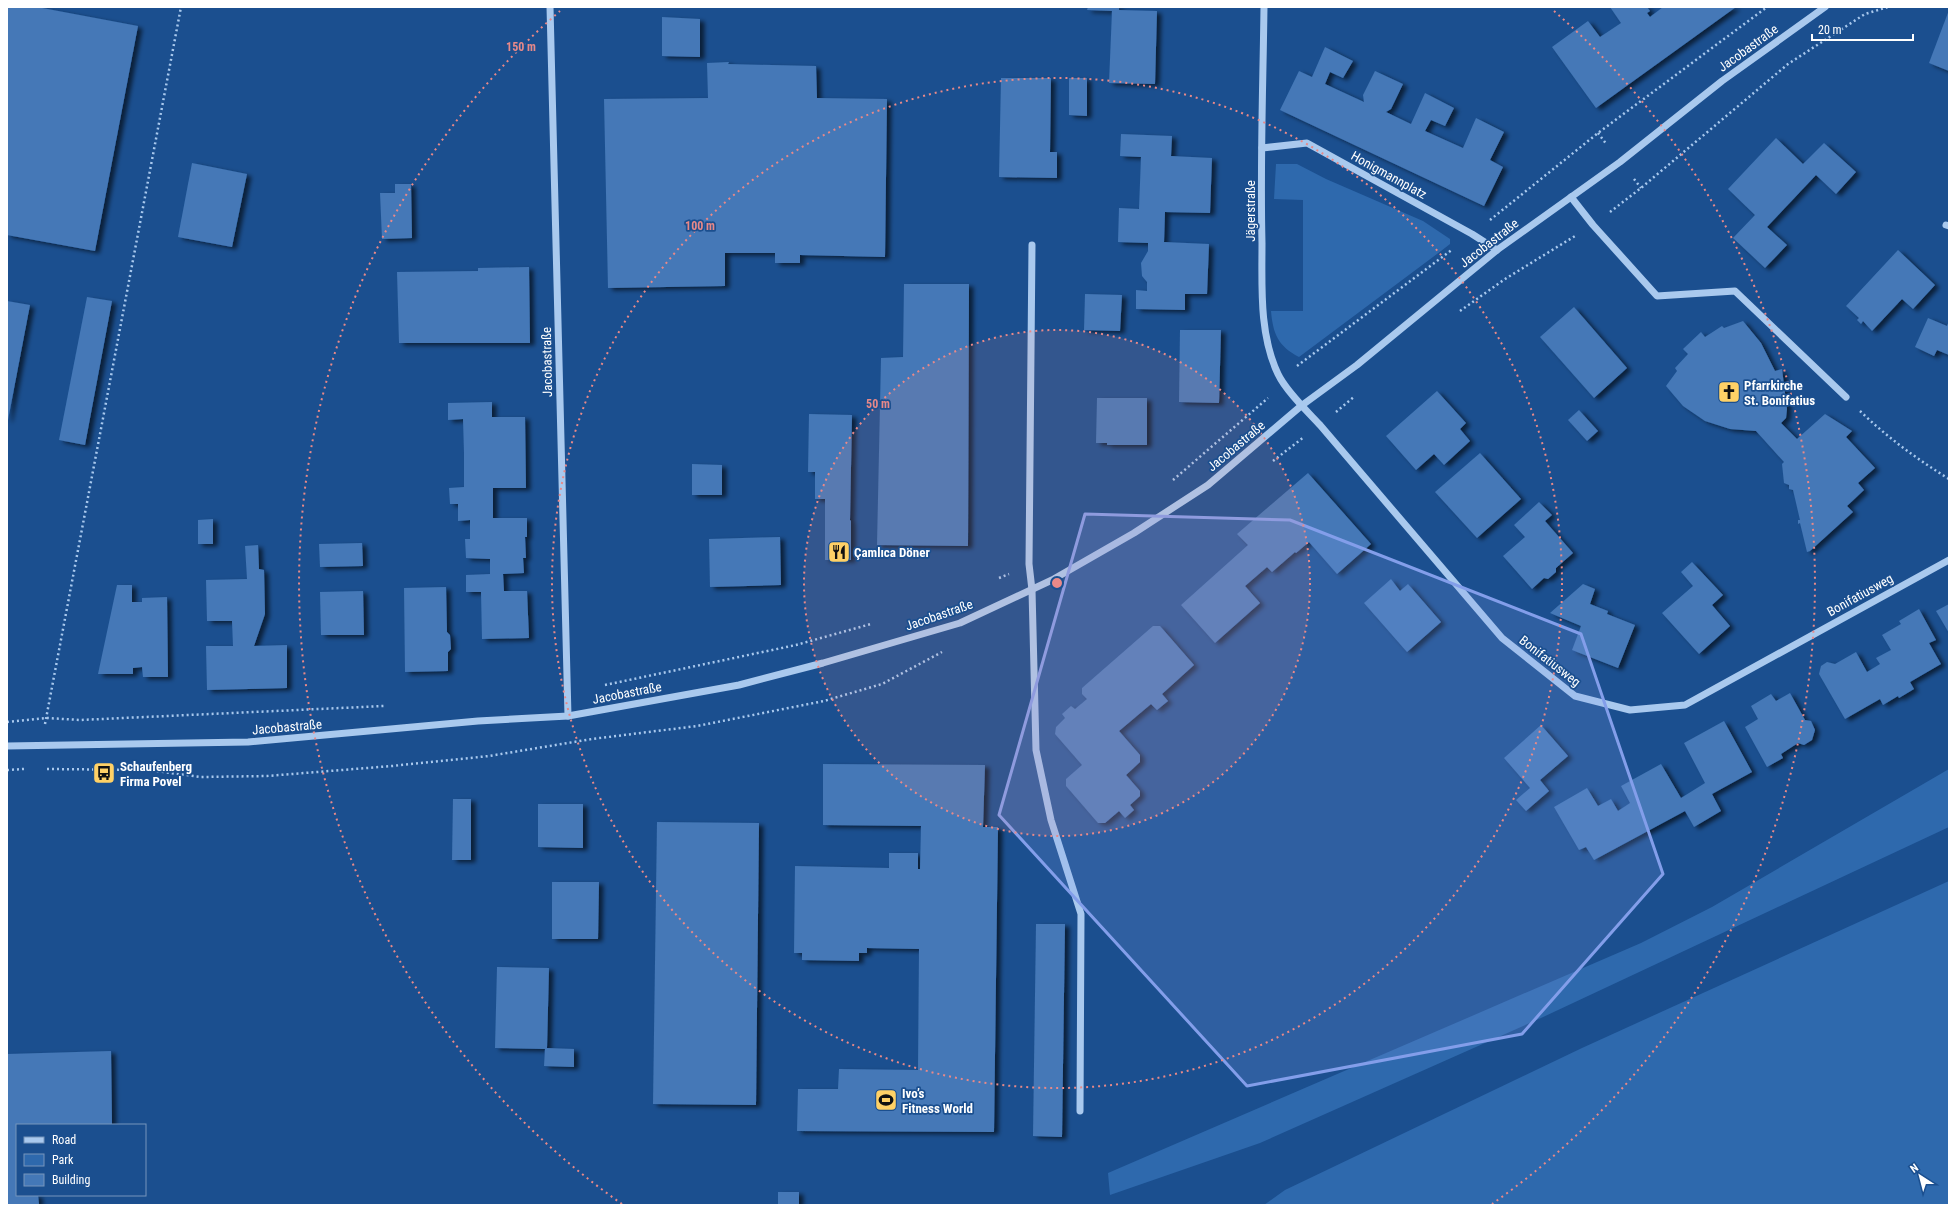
<svg xmlns="http://www.w3.org/2000/svg" width="1956" height="1212" font-family="'Roboto Condensed',sans-serif">
<defs>
<filter id="shadow"><feDropShadow dx="4.5" dy="2.5" stdDeviation="2" flood-color="#0009"/></filter>
</defs>
<rect width="100%" height="100%" fill="#1b4f8f"/>
<g fill="#2e69ad">
<path d="M1276 164H1297L1326 179 1423 221 1450 239V244L1441 251 1299 357C1278 346 1273 334 1271 311H1303V200L1274 199Z"/>
<polygon points="1949,769 1949,827 1541,1018 1260,1143 1110,1195 1108,1173 1641,943 1712,907"/>
<polygon points="1949,881 1949,1205 1264,1205 1285,1190 1582,1048"/>
</g>
<g fill="#4478b7" filter="url(#shadow)">
<polygon points="7,7 37,7 138,26 95,251 7,235"/>
<polygon points="1088,7 1119,7 1119,10 1157,11 1155,84 1109,83 1112,11 1087,10"/>
<polygon points="1610,7 1647,7 1650,11 1647,13 1650,17 1663,7 1736,7 1596,108 1552,47 1588,21 1600,37 1621,23"/>
<polygon points="1949,10 1949,71 1929,63"/>
<polygon points="662,17 700,19 700,57 662,56"/>
<polygon points="1325,47 1353,61 1343,78 1330,72 1325,84 1364,102 1363,95 1375,71 1403,84 1391,109 1386,112 1411,124 1425,93 1454,108 1445,126 1431,120 1425,131 1463,148 1476,118 1504,132 1490,160 1503,167 1484,206 1280,110 1299,71 1312,77"/>
<polygon points="729,62 728,64 816,66 817,98 887,99 885,257 800,255 800,263 775,263 775,253 725,253 725,286 608,288 604,99 708,98 707,63"/>
<polygon points="1001,78 1051,78 1050,152 1057,152 1057,178 999,177"/>
<polygon points="1069,78 1087,78 1087,116 1069,115"/>
<polygon points="1121,134 1172,136 1171,156 1212,158 1210,213 1165,212 1164,242 1209,244 1207,294 1185,294 1185,310 1136,309 1136,290 1147,291 1147,282 1142,276 1141,263 1148,251 1148,243 1118,242 1119,208 1139,209 1141,157 1120,156"/>
<polygon points="1776,138 1803,164 1824,143 1856,172 1836,194 1816,175 1767,227 1787,245 1765,268 1733,238 1755,215 1728,189"/>
<polygon points="192,163 247,174 232,247 178,237"/>
<polygon points="395,184 411,184 412,238 382,239 380,193 395,193"/>
<polygon points="1898,250 1935,285 1913,309 1902,299 1872,331 1863,321 1861,324 1857,320 1859,318 1846,306"/>
<polygon points="529,267 530,343 399,343 397,272 478,271 478,268"/>
<polygon points="904,284 969,284 968,546 877,545 881,358 903,357"/>
<polygon points="1085,294 1122,295 1120,331 1084,330"/>
<polygon points="87,297 112,301 85,445 59,440"/>
<polygon points="7,301 30,305 8,420 7,420"/>
<polygon points="1574,307 1627,368 1594,398 1540,337"/>
<polygon points="1928,318 1947,326 1949,321 1949,355 1937,350 1934,356 1915,347"/>
<polygon points="1743,321 1761,343 1775,371 1782,369 1787,409 1786,418 1781,423 1797,439 1825,414 1852,431 1846,437 1875,468 1858,483 1864,490 1847,506 1853,512 1810,551 1807,552 1800,523 1798,524 1798,520 1800,520 1793,490 1789,489 1789,485 1784,483 1782,464 1784,462 1756,431 1730,429 1705,421 1683,406 1666,386 1677,371 1675,368 1688,354 1683,349 1701,332 1705,337 1722,326 1724,328"/>
<polygon points="1180,330 1221,330 1219,403 1179,402"/>
<polygon points="1437,391 1466,423 1460,429 1470,441 1444,465 1434,454 1416,470 1386,436"/>
<polygon points="1097,398 1147,398 1147,445 1107,445 1107,443 1096,443"/>
<polygon points="492,402 492,417 525,417 526,488 493,488 493,518 527,518 527,537 525,537 526,558 523,558 524,573 503,574 504,591 527,591 529,638 482,639 481,592 466,592 466,575 490,574 490,559 466,558 465,539 470,539 470,520 458,521 458,504 450,504 449,488 464,487 464,453 463,419 448,420 448,403"/>
<polygon points="1579,410 1598,431 1587,441 1568,420"/>
<polygon points="809,414 852,415 850,520 851,521 851,560 825,560 825,499 815,499 815,472 808,472"/>
<polygon points="1480,453 1521,499 1477,538 1435,492"/>
<polygon points="692,464 722,465 722,495 692,495"/>
<polygon points="1308,473 1371,544 1337,574 1309,542 1296,553 1295,552 1272,572 1267,567 1245,586 1260,603 1215,643 1181,605 1248,545 1237,534"/>
<polygon points="1539,502 1552,515 1545,521 1573,553 1556,568 1556,572 1548,579 1544,578 1532,589 1503,556 1525,537 1514,525"/>
<polygon points="213,519 213,544 198,544 198,520"/>
<polygon points="780,537 781,585 710,587 709,539"/>
<polygon points="362,543 363,566 320,567 319,544"/>
<polygon points="258,545 259,569 264,570 265,614 254,646 287,645 287,688 207,690 206,646 233,646 232,621 207,621 206,580 247,579 245,546"/>
<polygon points="1692,562 1723,595 1712,605 1730,626 1699,654 1662,613 1693,586 1681,572"/>
<polygon points="1391,579 1400,591 1408,584 1441,622 1407,652 1364,603"/>
<polygon points="1583,584 1595,589 1590,604 1608,611 1607,614 1635,625 1618,668 1572,650 1581,626 1550,613"/>
<polygon points="117,585 132,585 132,602 142,602 142,598 167,597 168,677 143,677 142,667 133,668 133,674 98,674"/>
<polygon points="446,587 447,632 450,635 451,649 448,652 448,671 405,672 404,588"/>
<polygon points="363,591 364,635 321,635 320,592"/>
<polygon points="1949,604 1949,633 1936,611"/>
<polygon points="1919,609 1936,640 1929,643 1941,664 1910,682 1914,689 1899,698 1898,696 1883,705 1880,699 1845,719 1819,674 1821,666 1827,662 1835,664 1856,652 1867,672 1880,664 1876,658 1891,650 1882,635 1901,624 1899,621"/>
<polygon points="1153,626 1160,626 1194,665 1162,694 1168,701 1157,710 1151,704 1119,731 1140,755 1140,762 1126,775 1140,791 1140,796 1130,805 1134,810 1125,818 1119,811 1105,823 1098,823 1066,786 1066,779 1082,765 1055,734 1056,727 1065,718 1062,714 1071,706 1075,709 1087,699 1082,694 1082,688"/>
<polygon points="1790,693 1805,720 1811,721 1815,730 1812,740 1804,745 1798,743 1781,754 1783,758 1767,767 1745,727 1758,719 1751,706 1771,694 1776,701"/>
<polygon points="1724,721 1752,772 1712,794 1721,811 1694,827 1685,811 1594,860 1586,847 1579,850 1554,807 1587,788 1598,806 1611,799 1618,811 1630,803 1621,786 1661,764 1681,798 1705,783 1684,743"/>
<polygon points="1541,725 1568,756 1540,780 1549,791 1526,811 1516,800 1530,788 1504,758"/>
<polygon points="823,764 985,765 983,827 998,827 994,1132 797,1131 798,1089 838,1089 839,1069 918,1070 919,949 867,948 867,953 859,953 859,961 802,960 802,953 794,953 795,866 889,868 889,853 918,853 918,869 920,869 921,826 823,825"/>
<polygon points="453,799 471,799 471,860 452,860"/>
<polygon points="538,804 583,804 583,848 538,847"/>
<polygon points="657,822 759,823 756,1105 653,1104"/>
<polygon points="552,882 599,882 598,939 552,939"/>
<polygon points="1036,924 1065,924 1062,1137 1033,1136"/>
<polygon points="497,967 549,968 547,1048 574,1049 574,1067 544,1066 545,1049 495,1048"/>
<polygon points="111,1051 112,1125 17,1125 17,1195 38,1195 39,1204 7,1205 7,1054"/>
<rect x="778" y="1192" width="21" height="13"/>
</g>
<g fill="none" stroke-linecap="round" stroke-linejoin="round">
<g stroke="#a9c9ee" stroke-width="2.5" stroke-dasharray="2 3" stroke-linecap="butt">
<polyline points="1598,133 1607,145"/>
<polyline points="1634,179 1641,188"/>
<polyline points="1610,212 1641,188 1788,64 1865,14 1888,7"/>
<polyline points="1490,220 1598,133 1767,7"/>
<polyline points="1460,311 1505,279 1575,236"/>
<polyline points="1297,366 1453,249"/>
<path d="M1860 411C1888 438 1917 459 1949 479"/>
<polyline points="1336,412 1355,396"/>
<polyline points="1273,461 1304,437"/>
<polyline points="1173,480 1268,398"/>
<polyline points="999,578 1009,574"/>
<polyline points="605,685 796,645 871,624"/>
<polyline points="7,722 47,718 80,720 384,706"/>
<polyline points="45,724 181,7"/>
<polyline points="47,769 148,770 201,777 267,776 392,766 489,756 592,739 697,726 824,701 882,684 942,652"/>
<polyline points="7,770 24,769"/>
</g>
<g stroke="#a9c9ee" stroke-width="7">
<polyline points="550,7 568,716"/>
<path d="M1264 7C1263 86 1260 164 1262 243 1262 286 1259 334 1278 374 1286 391 1307 411 1320 425L1502 638 1575 696 1630 710 1685 705 1949 560"/>
<polyline points="1262,148 1307,143 1472,234 1497,250"/>
<polyline points="1571,197 1593,225 1657,296 1735,291 1846,397"/>
<polyline points="1946,225 1949,226"/>
<polyline points="1032,245 1029,564 1032,590 1036,750 1051,820 1081,914 1080,1111"/>
<polyline points="7,746 248,742 478,721 568,716 739,685 823,663 960,623 1052,580 1134,533 1208,485 1301,406 1357,365 1497,250 1620,162 1722,81 1825,7"/>
</g>
</g>
<path fill="#839eea" fill-opacity="0.2" stroke="#839eea" stroke-width="3" stroke-linejoin="round" d="M1085 514 1290 520 1581 634 1663 874 1522 1034 1247 1086 999 815Z"/>
<circle cx="1057" cy="583" r="253" fill="#e88989" fill-opacity=".12"/>
<g fill="none" stroke="#e88989" stroke-width="2" stroke-dasharray="2 4">
<circle cx="1057" cy="583" r="253"/>
<circle cx="1057" cy="583" r="505"/>
<path d="M622 1204A758 758 0 0 1 560 11M1554 11A758 758 0 0 1 1492 1204"/>
</g>
<defs>
<g id="church-square" transform="scale(1.15)"><rect x="-9" y="-9" width="18" height="18" rx="4" fill="#ffd166" stroke="#1b4f8f"/><path d="M-1.2-6h2.4v3.5h3.3v2.4h-3.3V6h-2.4V-.1h-3.3v-2.4h3.3Z" fill="#111"/></g>
<g id="restaurant-square" transform="scale(1.15)"><rect x="-9" y="-9" width="18" height="18" rx="4" fill="#ffd166" stroke="#1b4f8f"/><path d="M-5-6h1v4h1v-4h1v4h1v-4h1v5L-1.5 .5V6h-2V.5L-5-1ZM5-6V6H3V1.5H1.5Q1.5-4 5-6Z" fill="#111"/></g>
<g id="bus-square" transform="scale(1.15)"><rect x="-9" y="-9" width="18" height="18" rx="4" fill="#ffd166" stroke="#1b4f8f"/><path d="M-5-6H5V4H4V6H2V4H-2V6H-4V4H-5ZM-3.5-4V0h7V-4ZM-3.5 1.2v1.5H-2V1.2ZM2 1.2v1.5H3.5V1.2Z" fill="#111"/></g>
<g id="stadium-square" transform="scale(1.15)"><rect x="-9" y="-9" width="18" height="18" rx="4" fill="#ffd166" stroke="#1b4f8f"/><path d="M0-5a6.5 5 0 1 0 0 10a6.5 5 0 1 0 0-10ZM-3.5-1.8h7v3.6h-7Z" fill="#111"/></g>
</defs>
<g fill-rule="evenodd">
<use href="#church-square" x="1729" y="392"/>
<use href="#restaurant-square" x="839" y="552"/>
<use href="#bus-square" x="104" y="773"/>
<use href="#stadium-square" x="886" y="1100"/>
</g>
<g text-anchor="middle" dominant-baseline="central" stroke-width="3.5" stroke-linejoin="round" paint-order="stroke">
<g font-size="13" fill="#fff" stroke="#1b4f8f">
<text transform="translate(1748 48) rotate(-36)">Jacobastraße</text>
<text transform="translate(1389 175) rotate(29)">Honigmannplatz</text>
<text transform="translate(1250 211) rotate(-90)">Jägerstraße</text>
<text transform="translate(1489 243) rotate(-38)">Jacobastraße</text>
<text transform="translate(547 362) rotate(-91)">Jacobastraße</text>
<text transform="translate(1236 446) rotate(-40)">Jacobastraße</text>
<text transform="translate(1860 595) rotate(-29)">Bonifatiusweg</text>
<text transform="translate(939 615) rotate(-19)">Jacobastraße</text>
<text transform="translate(1550 661) rotate(38)">Bonifatiusweg</text>
<text transform="translate(627 693) rotate(-11)">Jacobastraße</text>
<text transform="translate(287 727) rotate(-5)">Jacobastraße</text>
</g>
<g font-size="13" font-weight="bold" fill="#fff" stroke="#1b4f8f" text-anchor="start">
<text x="1744" y="385">Pfarrkirche<tspan x="1744" dy="15">St. Bonifatius</tspan></text>
<text x="854" y="552">Çamlıca Döner</text>
<text x="120" y="766">Schaufenberg<tspan x="120" dy="15">Firma Povel</tspan></text>
<text x="902" y="1093">Ivo’s<tspan x="902" dy="15">Fitness World</tspan></text>
</g>
</g>
<circle cx="1057" cy="583" r="6" fill="#e88989" stroke="#1b4f8f" stroke-width="2"/>
<g font-size="12" text-anchor="middle" font-weight="bold" fill="#e88989" stroke="#1b4f8f" stroke-width="3.5" stroke-linejoin="round" paint-order="stroke">
<text x="521" y="51">150 m</text>
<text x="700" y="230">100 m</text>
<text x="878" y="408">50 m</text>
</g>
<rect width="1956" height="1212" fill="none" stroke="#ffffff" stroke-width="16"/>
<rect x="16" y="1124" width="130" height="72" fill="#1b4f8f" stroke="#7695bc"/>
<rect x="24" y="1137" width="20" height="6" fill="#a9c9ee" stroke="#7695bc"/>
<text x="52" y="1144" font-size="12" fill="#ffffff">Road</text>
<rect x="24" y="1154" width="20" height="12" fill="#2e69ad" stroke="#7695bc"/>
<text x="52" y="1164" font-size="12" fill="#ffffff">Park</text>
<rect x="24" y="1174" width="20" height="12" fill="#4478b7" stroke="#7695bc"/>
<text x="52" y="1184" font-size="12" fill="#ffffff">Building</text>
<g transform="translate(1920 1176) rotate(324)" stroke="#1b4f8f" stroke-width="3" paint-order="stroke">
<path d="M0-3L7 15L0 10L-7 15Z" fill="#ffffff"/>
<text y="-6" font-size="11" font-weight="bold" text-anchor="middle" fill="#ffffff">N</text>
</g>
<path d="M1812 34v6h101v-6" fill="none" stroke="#ffffff" stroke-width="2"/>
<text x="1818" y="34" font-size="12" fill="#ffffff" stroke="#1b4f8f" stroke-width="3" paint-order="stroke">20 m</text>
</svg>
